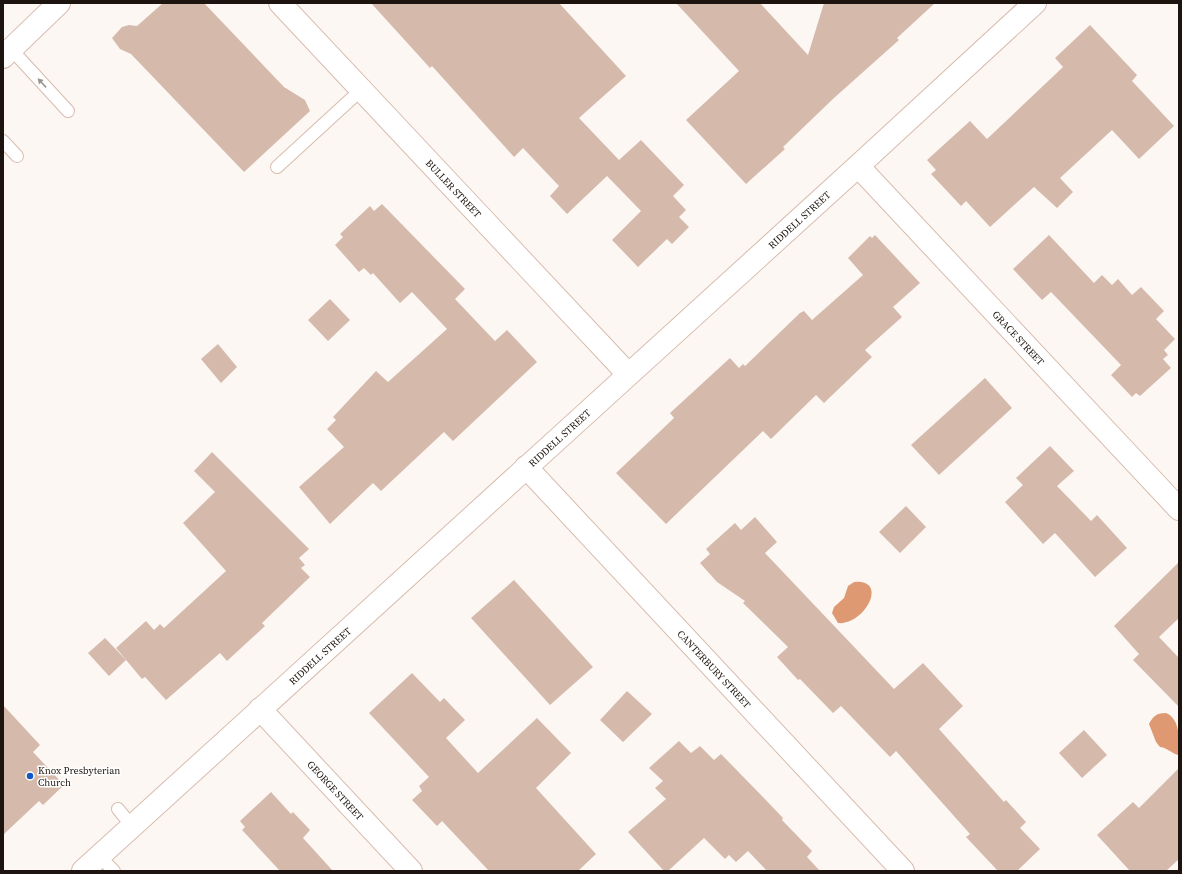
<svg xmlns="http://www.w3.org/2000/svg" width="1182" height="874" font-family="'Source Serif 4',serif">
<rect width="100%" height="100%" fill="#fdf7f4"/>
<g fill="#df9972">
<path d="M854 582C890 579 864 626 838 623L832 613 834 607 844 598 848 586Z"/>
<path d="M1166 713C1181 719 1179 741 1179 755 1172 754 1168 748 1160 747L1156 742 1149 724C1153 716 1157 713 1166 713Z"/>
</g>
<g fill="#d5baac">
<polygon points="163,3 204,3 284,87 305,100 310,111 244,172 131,54 120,49 112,38 122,27 129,25 137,26"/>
<polygon points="371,3 559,3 626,76 579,118 619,160 641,140 684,185 673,196 686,210 679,217 689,227 672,244 667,239 638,267 612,240 641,211 607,176 567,214 550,196 559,186 523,148 514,157 432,66 430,68"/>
<polygon points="676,3 760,3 808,55 824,3 935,3 897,38 899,40 834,98 783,147 785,149 746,184 686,120 739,71"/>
<polygon points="1090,25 1137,75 1132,81 1174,126 1139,159 1112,130 1060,178 1073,192 1057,208 1034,187 990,227 966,201 961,206 931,174 936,170 927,160 970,121 987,139 1063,67 1055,58"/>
<polygon points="382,204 465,289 455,299 495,341 507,330 537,362 453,441 444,432 381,491 373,483 330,524 299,487 344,447 327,429 336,420 333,417 376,371 388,382 447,329 412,292 400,303 373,273 371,275 364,268 359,272 335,245 343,237 340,234 370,206 374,211"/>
<polygon points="875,235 920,283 893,307 902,317 865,350 872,357 824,403 816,395 771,439 763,431 666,524 616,473 674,418 670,413 730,358 739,368 743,364 745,366 800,313 804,311 812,320 863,275 848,258 870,236 872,238"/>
<polygon points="1049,235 1094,283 1102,275 1112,285 1118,279 1132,295 1141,287 1164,311 1156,319 1175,339 1164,350 1168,355 1163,359 1171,368 1140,396 1136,393 1132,397 1111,375 1121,365 1051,292 1042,300 1013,269"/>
<polygon points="330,299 350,320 328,341 308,320"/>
<polygon points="218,344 237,367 221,383 201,359"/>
<polygon points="985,378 1012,408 939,475 911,445"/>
<polygon points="1050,446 1074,471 1057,486 1091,521 1097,515 1127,548 1095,577 1055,533 1043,544 1005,502 1023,485 1016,478"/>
<polygon points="212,452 309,549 299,558 305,565 301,568 310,577 262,623 265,626 227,661 220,653 166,700 145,677 142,679 116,648 146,621 154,630 160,624 164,628 226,571 183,523 215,492 194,471"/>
<polygon points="906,506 926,527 900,553 879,532"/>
<polygon points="755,517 777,542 765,553 894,689 923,663 963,706 939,729 1004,802 1006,800 1026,822 1020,828 1040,849 1017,871 998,871 966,837 970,834 896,751 890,757 841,706 833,713 800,679 798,680 777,657 788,647 743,603 745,601 717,582 700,563 710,554 706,549 735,523 741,530"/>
<polygon points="1179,562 1179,618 1159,637 1179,658 1179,707 1133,660 1139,654 1114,626"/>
<polygon points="514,580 593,667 550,705 471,618"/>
<polygon points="105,638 126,660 109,676 88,653"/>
<polygon points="412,673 440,702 444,698 465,720 446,738 478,773 537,718 571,753 536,788 596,854 578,871 489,871 442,821 437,826 412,800 422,791 419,786 429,777 369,713"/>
<polygon points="627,691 652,714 623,742 600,720"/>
<polygon points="3,705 40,745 33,752 64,785 43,805 39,801 3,835"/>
<polygon points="1084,730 1107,755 1082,778 1059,753"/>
<polygon points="679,741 691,753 700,746 714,760 721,754 761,795 783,818 782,820 812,851 807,857 820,871 767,871 748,851 736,862 729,855 725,859 704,838 668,871 664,871 628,832 666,799 655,788 663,781 649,768"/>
<polygon points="1179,768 1179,859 1166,871 1130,871 1097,835 1133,802 1139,808"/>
<polygon points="271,792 291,814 293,812 310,830 303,838 333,871 280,871 242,830 245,827 240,821"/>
</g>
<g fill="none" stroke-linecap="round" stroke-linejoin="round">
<g stroke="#d8bcae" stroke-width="14">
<g id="lane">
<polyline points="11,49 68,111"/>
<polyline points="3,141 17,156"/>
<polyline points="277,167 362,89"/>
<polyline points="118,809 132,826"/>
<polyline points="99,856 114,871"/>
</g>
</g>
<g stroke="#d8bcae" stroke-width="24">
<g id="street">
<path id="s1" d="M280 3 628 374"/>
<polyline points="3,57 59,3"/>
<path id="s2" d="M858 166 1179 509"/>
<path id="s3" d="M526 467 903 871"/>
<path id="s4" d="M260 709 411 871"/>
<path id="s5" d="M83 871 858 166 1035 3"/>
</g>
</g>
<use href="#lane" stroke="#fff" stroke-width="12"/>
<use href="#street" stroke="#fff" stroke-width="22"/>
</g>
<defs><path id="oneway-solid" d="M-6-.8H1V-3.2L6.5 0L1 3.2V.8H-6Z"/></defs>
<use fill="#999593" href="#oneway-solid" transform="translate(42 83) rotate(-133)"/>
<circle fill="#1058c3" stroke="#fff" stroke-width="1.5" cx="30" cy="776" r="4"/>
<g text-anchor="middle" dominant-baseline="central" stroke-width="3" stroke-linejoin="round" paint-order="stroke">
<g font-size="10" fill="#1d140f" stroke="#fff">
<text stroke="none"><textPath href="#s1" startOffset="254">BULLER STREET</textPath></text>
<text stroke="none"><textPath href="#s5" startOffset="968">RIDDELL STREET</textPath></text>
<text stroke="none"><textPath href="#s2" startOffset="235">GRACE STREET</textPath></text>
<text stroke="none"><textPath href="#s5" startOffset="644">RIDDELL STREET</textPath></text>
<text stroke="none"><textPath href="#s5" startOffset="320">RIDDELL STREET</textPath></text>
<text stroke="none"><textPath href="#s3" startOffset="276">CANTERBURY STREET</textPath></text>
<text stroke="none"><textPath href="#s4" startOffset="111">GEORGE STREET</textPath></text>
</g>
<g font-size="10" fill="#1d140f" stroke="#fff" text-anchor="start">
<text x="38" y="770">Knox Presbyterian<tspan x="38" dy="12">Church</tspan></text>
</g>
</g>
<rect width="1182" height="874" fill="none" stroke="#1d140f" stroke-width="8"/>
</svg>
